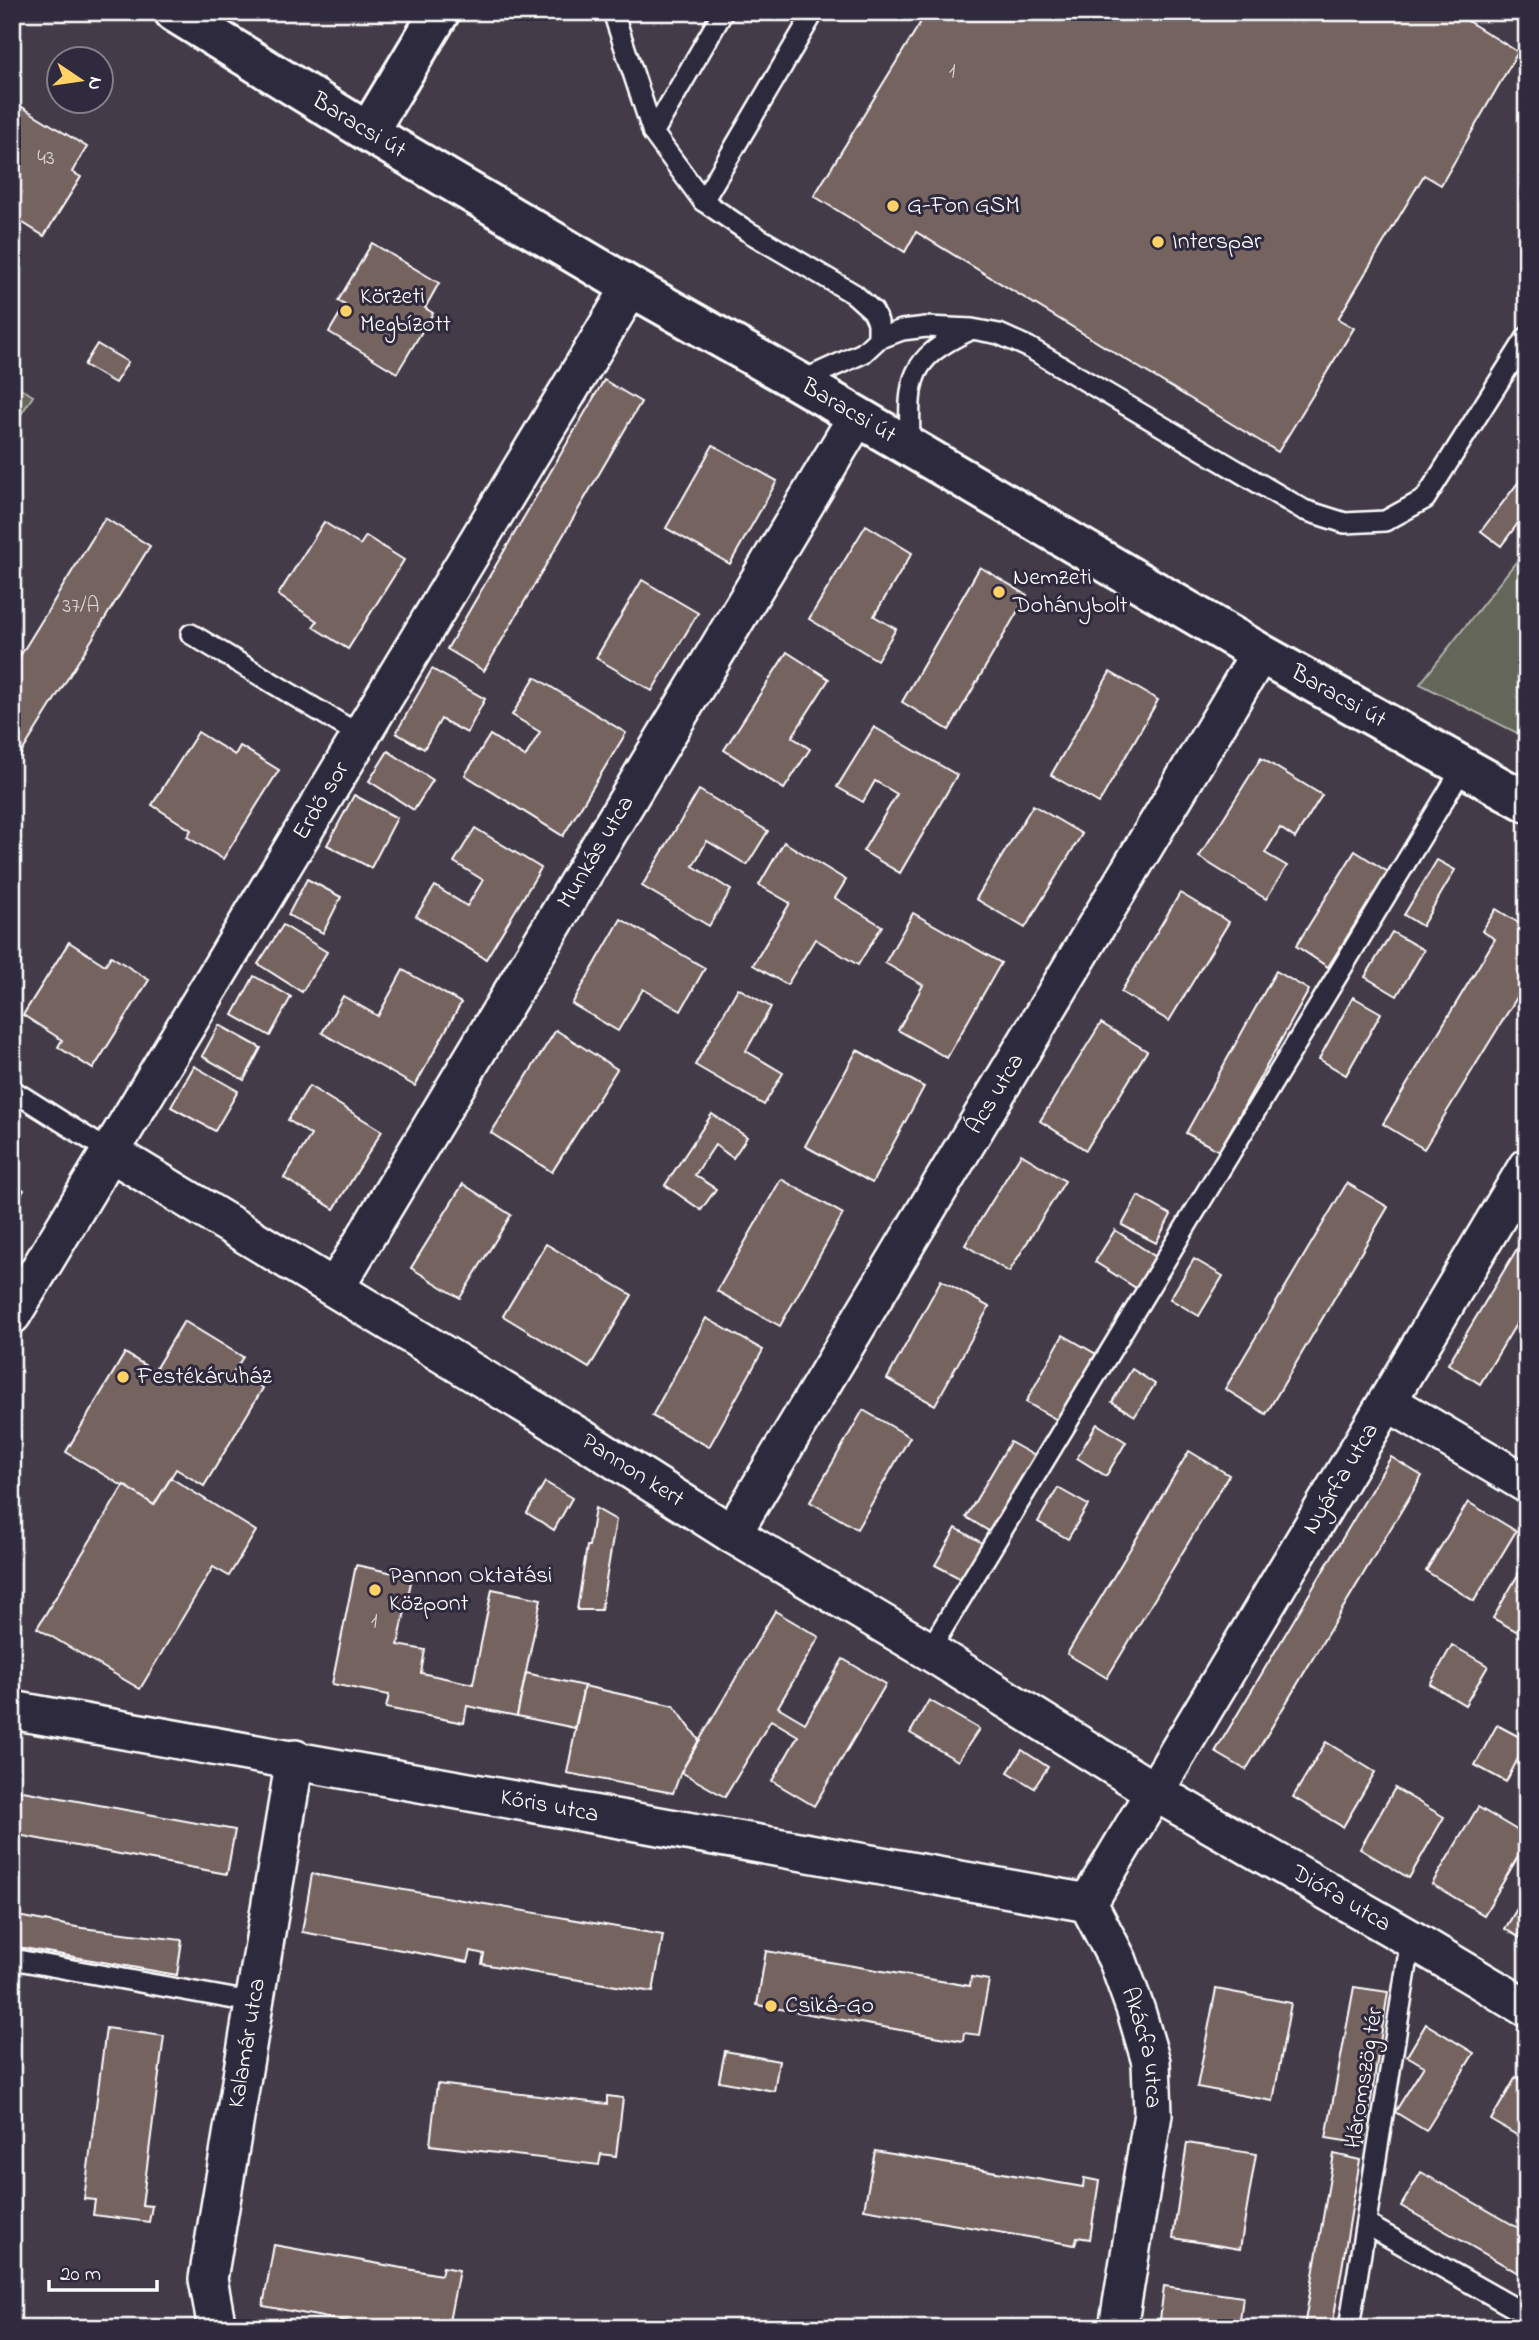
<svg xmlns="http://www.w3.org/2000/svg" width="1539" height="2340" font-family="'Indie Flower',sans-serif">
<rect width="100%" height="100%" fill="#443b48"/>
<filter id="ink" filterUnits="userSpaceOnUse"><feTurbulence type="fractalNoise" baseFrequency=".0143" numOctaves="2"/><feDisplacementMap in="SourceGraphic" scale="14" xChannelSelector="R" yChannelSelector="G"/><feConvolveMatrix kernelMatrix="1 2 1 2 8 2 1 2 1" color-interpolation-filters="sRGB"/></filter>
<g filter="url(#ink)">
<g fill="#636658" stroke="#b1b2ac" stroke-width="2">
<polygon points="12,383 33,396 12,428"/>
<polygon points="1527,548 1527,738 1420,684"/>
</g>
<g fill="#746361" stroke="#fff" stroke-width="2">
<polygon points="927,12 1453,12 1518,52 1441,185 1424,175 1338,319 1354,328 1278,452 916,232 905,252 814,196"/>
<polygon points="14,102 87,147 72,172 81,177 44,236 12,216 12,105"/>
<polygon points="372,243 439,283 425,308 433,313 397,373 329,332 345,305 338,301"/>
<polygon points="97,344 128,362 115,383 84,365"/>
<polygon points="604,380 641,402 484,671 447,649"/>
<polygon points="713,445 777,481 730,564 666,528"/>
<polygon points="1527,471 1527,511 1501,546 1481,531"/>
<polygon points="105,518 150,546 12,768 12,669"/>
<polygon points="324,522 360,545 366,536 404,560 348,649 313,627 317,621 278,595"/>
<polygon points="866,525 912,553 874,616 896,629 877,660 809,619"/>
<polygon points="980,567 1027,595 949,730 902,702"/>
<polygon points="642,580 698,613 652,691 596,658"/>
<polygon points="787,652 829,679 792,737 810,749 784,789 724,750"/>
<polygon points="432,669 485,699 467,733 441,719 424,749 396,733"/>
<polygon points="1110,672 1158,700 1099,803 1051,775"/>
<polygon points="535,677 626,733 563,836 465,775 490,735 525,757 540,732 512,715"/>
<polygon points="874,727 957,775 900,873 863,851 897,794 875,781 863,802 837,787"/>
<polygon points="198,732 235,755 240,746 279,770 223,859 187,837 191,830 152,805"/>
<polygon points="388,751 433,780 414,810 369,781"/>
<polygon points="1261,758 1322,795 1295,838 1280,828 1265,853 1287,866 1266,899 1199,857"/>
<polygon points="699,790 768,831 747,865 707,841 693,866 731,890 709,926 642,886"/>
<polygon points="354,795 397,818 371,868 327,845"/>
<polygon points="1033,805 1082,834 1025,928 976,899"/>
<polygon points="475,828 541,868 486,959 416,916 435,886 467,906 483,880 454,862"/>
<polygon points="784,842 846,880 835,898 882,926 858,965 815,939 787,985 753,965 790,903 759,885"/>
<polygon points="1355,851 1388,872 1328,967 1296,946"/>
<polygon points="1437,860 1455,870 1422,926 1404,915"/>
<polygon points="307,879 341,897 323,933 288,915"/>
<polygon points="1180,893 1229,922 1169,1021 1121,992"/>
<polygon points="1496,909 1527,928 1527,981 1424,1149 1383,1124 1495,939 1482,931"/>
<polygon points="913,913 1001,963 947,1058 898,1030 923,985 885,963"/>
<polygon points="621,919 705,968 681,1011 643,989 618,1031 572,1004"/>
<polygon points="283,925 327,952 302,992 258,964"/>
<polygon points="1392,932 1424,950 1397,996 1365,977"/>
<polygon points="69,942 105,965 111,956 149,980 93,1069 58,1047 62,1040 23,1015"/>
<polygon points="403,970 461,1003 415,1086 322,1033 343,996 378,1016"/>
<polygon points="1276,971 1309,990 1219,1151 1186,1133"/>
<polygon points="254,976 291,997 270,1036 233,1015"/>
<polygon points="738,988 771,1007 746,1051 783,1073 764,1105 695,1065"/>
<polygon points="1353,997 1381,1013 1346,1075 1319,1059"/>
<polygon points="1101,1023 1147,1051 1086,1150 1040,1121"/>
<polygon points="219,1025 261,1048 244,1080 202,1056"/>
<polygon points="556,1030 617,1069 552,1172 491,1133"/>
<polygon points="857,1050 924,1087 872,1183 805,1146"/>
<polygon points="194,1066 238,1091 215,1131 171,1107"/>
<polygon points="309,1086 382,1131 334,1209 284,1178 311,1135 288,1120"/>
<polygon points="712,1114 747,1137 733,1158 715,1145 695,1175 716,1189 701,1210 665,1185"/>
<polygon points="1021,1154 1065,1181 1009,1272 965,1245"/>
<polygon points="781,1179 843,1214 780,1326 717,1291"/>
<polygon points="12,1182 24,1190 12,1210"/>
<polygon points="1347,1183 1388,1207 1266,1414 1225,1389"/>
<polygon points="463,1184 511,1215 460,1298 411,1268"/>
<polygon points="1138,1196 1171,1215 1156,1243 1122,1225"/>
<polygon points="1115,1230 1156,1257 1136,1288 1095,1262"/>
<polygon points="1527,1232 1527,1306 1480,1384 1448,1364"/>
<polygon points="546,1244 632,1295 589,1368 503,1316"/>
<polygon points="1194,1259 1223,1276 1199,1316 1170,1299"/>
<polygon points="941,1280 989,1307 935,1405 887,1379"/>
<polygon points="706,1318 763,1350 709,1447 652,1416"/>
<polygon points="184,1321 243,1357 234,1371 263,1388 204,1486 176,1469 154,1505 66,1452 125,1353 154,1371"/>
<polygon points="1063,1335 1096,1354 1059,1421 1026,1402"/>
<polygon points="1132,1369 1155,1384 1135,1416 1112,1402"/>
<polygon points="863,1410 910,1437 857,1529 810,1502"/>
<polygon points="1097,1424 1126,1442 1106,1476 1077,1458"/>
<polygon points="1010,1442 1037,1457 992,1533 966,1517"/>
<polygon points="1189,1451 1229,1475 1107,1678 1067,1654"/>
<polygon points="1391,1457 1422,1476 1246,1770 1215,1752"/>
<polygon points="171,1478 256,1531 229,1576 213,1567 140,1689 37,1628 124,1485 154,1505"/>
<polygon points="545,1482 572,1498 554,1530 527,1513"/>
<polygon points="1058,1488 1088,1505 1068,1539 1038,1522"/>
<polygon points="1468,1502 1516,1531 1474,1601 1426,1571"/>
<polygon points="595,1508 616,1520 601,1610 577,1610 587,1546 589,1546"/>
<polygon points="956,1528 984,1544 963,1580 935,1565"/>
<polygon points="1527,1559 1527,1637 1493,1618"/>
<polygon points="356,1565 412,1577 398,1645 425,1650 421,1673 473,1684 492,1589 541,1599 517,1716 467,1706 464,1723 386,1708 389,1695 332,1684"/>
<polygon points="775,1611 819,1637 778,1707 805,1723 843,1659 886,1684 814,1806 772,1781 798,1736 771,1720 725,1797 681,1772"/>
<polygon points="1452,1645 1488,1666 1465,1705 1430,1684"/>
<polygon points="526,1673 584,1686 575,1728 517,1716"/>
<polygon points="584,1686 674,1706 699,1740 681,1772 673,1793 567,1773"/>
<polygon points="929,1700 979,1729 958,1761 910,1733"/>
<polygon points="1497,1725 1527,1741 1506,1782 1475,1765"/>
<polygon points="1326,1742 1375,1772 1343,1827 1293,1797"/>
<polygon points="1022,1750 1048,1767 1034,1788 1008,1772"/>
<polygon points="1395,1788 1444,1817 1409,1878 1360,1849"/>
<polygon points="12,1789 235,1830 227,1874 12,1834"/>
<polygon points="1478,1807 1527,1836 1527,1841 1484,1915 1432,1884"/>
<polygon points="312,1874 663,1935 653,1992 482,1964 484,1954 471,1951 468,1962 302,1932"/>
<polygon points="1527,1892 1527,1942 1505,1929"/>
<polygon points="12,1915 82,1928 182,1940 177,1975 12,1946"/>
<polygon points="766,1951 970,1986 971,1977 989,1980 979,2035 964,2033 963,2041 757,2005"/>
<polygon points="12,1970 18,1971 12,2009"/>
<polygon points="1354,1987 1388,1992 1364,2144 1326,2138"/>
<polygon points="1216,1989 1291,2003 1273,2101 1197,2087"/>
<polygon points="1426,2024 1474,2053 1426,2131 1395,2112 1424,2066 1407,2056"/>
<polygon points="106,2028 164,2036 142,2205 152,2206 149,2222 93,2215 95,2200 84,2199"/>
<polygon points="725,2051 779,2061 774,2091 719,2081"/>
<polygon points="1516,2077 1527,2084 1527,2141 1491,2120"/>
<polygon points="437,2084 607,2104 607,2096 623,2098 616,2156 601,2154 599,2165 430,2145"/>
<polygon points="1187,2143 1256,2154 1240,2249 1173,2238"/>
<polygon points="875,2151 1083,2187 1084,2178 1099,2181 1090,2239 1077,2237 1075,2245 864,2209"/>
<polygon points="1334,2154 1360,2160 1332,2328 1306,2328 1304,2327"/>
<polygon points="1421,2172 1527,2233 1527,2278 1401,2206"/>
<polygon points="274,2245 441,2275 443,2267 459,2270 448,2327 434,2325 433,2328 382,2328 263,2306"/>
<polygon points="1164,2286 1243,2297 1239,2328 1159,2328"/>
</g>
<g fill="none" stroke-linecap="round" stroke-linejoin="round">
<g stroke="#fff" stroke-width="24">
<g id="lane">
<polyline points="613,12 653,133"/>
<polyline points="723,12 653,133 703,201 747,231 854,294 873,311 878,322 878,339"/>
<polyline points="1525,12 1527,13"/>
<polyline points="703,201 814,12"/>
<polyline points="799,382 863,353 878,339 902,330 926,327 972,329 999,334 1028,347 1304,510 1345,523 1385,521 1425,499 1527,337"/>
<path d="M910 447C909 383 905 360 968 331"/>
<polyline points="191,634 361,736"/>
<polyline points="12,1090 110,1152"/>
<polyline points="929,1651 1464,766"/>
<polyline points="12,1959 256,2003"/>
<polyline points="1366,2224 1527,2315"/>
<polyline points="1349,2328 1411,1939"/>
</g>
</g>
<g stroke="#fff" stroke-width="42">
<g id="street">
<path id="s1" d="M110 1152 581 1438 732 1534 929 1651 1155 1792 1411 1939 1527 2008"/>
<path id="s2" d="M335 1288 857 417"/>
<path id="s3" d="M12 1315 631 287"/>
<polyline points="1388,1402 1527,1484"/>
<path id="s4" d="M732 1534 1260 653"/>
<path id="s5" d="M12 1710C371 1772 729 1841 1088 1903"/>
<path id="s6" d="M1088 1903 1527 1167"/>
<path id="s7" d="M1088 1903 1118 1961 1136 2011 1151 2062 1153 2114 1118 2328"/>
<path id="s8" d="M217 2328 208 2279 295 1759"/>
</g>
</g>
<g stroke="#fff" stroke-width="44">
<g id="secondary">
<path id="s9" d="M174 12 368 132 631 287 799 382 1260 653 1527 802"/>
<polyline points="368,132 440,12"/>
</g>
</g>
<use href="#lane" stroke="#2f2a3d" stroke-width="19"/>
<use href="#street" stroke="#2f2a3d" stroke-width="37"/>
<use href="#secondary" stroke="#2f2a3d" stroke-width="38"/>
</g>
</g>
<g fill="#ffd166" stroke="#2f2a3d" stroke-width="2.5">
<circle cx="893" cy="206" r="7"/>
<circle cx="1158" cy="242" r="7"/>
<circle cx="346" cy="311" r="7"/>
<circle cx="999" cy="592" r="7"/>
<circle cx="123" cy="1377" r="7"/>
<circle cx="375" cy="1590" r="7"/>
<circle cx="771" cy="2006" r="7"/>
</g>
<g text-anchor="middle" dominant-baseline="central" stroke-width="6" stroke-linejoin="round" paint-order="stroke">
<g font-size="21" fill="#dcd8d8">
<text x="952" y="72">1</text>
<text x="46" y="159">43</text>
<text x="81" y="607">37/A</text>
<text x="374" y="1622">1</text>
</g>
<g font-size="24" fill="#fff" stroke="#2f2a3d">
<text stroke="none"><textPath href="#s9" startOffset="217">Baracsi út</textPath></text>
<text stroke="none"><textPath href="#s9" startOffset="784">Baracsi út</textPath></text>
<text stroke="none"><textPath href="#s9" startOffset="1351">Baracsi út</textPath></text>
<text stroke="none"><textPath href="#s3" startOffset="600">Erdő sor</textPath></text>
<text stroke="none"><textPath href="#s2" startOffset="508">Munkás utca</textPath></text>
<text stroke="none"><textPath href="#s4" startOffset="513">Ács utca</textPath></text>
<text stroke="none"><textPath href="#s1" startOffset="612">Pannon kert</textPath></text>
<text stroke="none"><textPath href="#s6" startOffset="494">Nyárfa utca</textPath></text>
<text stroke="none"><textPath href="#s5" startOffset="546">Kőris utca</textPath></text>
<text stroke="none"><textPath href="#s1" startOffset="1440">Diófa utca</textPath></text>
<text stroke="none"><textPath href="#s8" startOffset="289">Kalamár utca</textPath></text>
<text stroke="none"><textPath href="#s7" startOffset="156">Akácfa utca</textPath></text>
<text transform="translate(1365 2078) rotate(-81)">Háromszög tér</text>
</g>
<g font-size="24" fill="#fff" stroke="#2f2a3d" text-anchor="start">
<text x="907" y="206">G-Fon GSM</text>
<text x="1172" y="242">Interspar</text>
<text x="360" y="297">Körzeti<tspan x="360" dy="28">Megbízott</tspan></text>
<text x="1013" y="578">Nemzeti<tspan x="1013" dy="28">Dohánybolt</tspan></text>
<text x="137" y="1377">Festékáruház</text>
<text x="389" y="1576">Pannon Oktatási<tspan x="389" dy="28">Központ</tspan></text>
<text x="785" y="2006">Csiká-Go</text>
</g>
</g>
<rect width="1539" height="2340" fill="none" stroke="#2f2a3d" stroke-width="42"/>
<rect x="21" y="21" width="1497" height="2298" fill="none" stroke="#fff" stroke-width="2.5" filter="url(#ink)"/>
<g transform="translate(80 80) rotate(103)"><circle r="33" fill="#2f2a3d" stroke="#827f8b" stroke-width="2"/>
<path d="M0-5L12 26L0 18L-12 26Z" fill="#ffd166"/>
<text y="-10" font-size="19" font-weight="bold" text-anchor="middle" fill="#ffffff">N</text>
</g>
<path d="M49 2280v10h108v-10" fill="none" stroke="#ffffff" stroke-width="3.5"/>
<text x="60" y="2280" font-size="21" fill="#ffffff" stroke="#2f2a3d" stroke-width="5" paint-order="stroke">20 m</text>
</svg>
